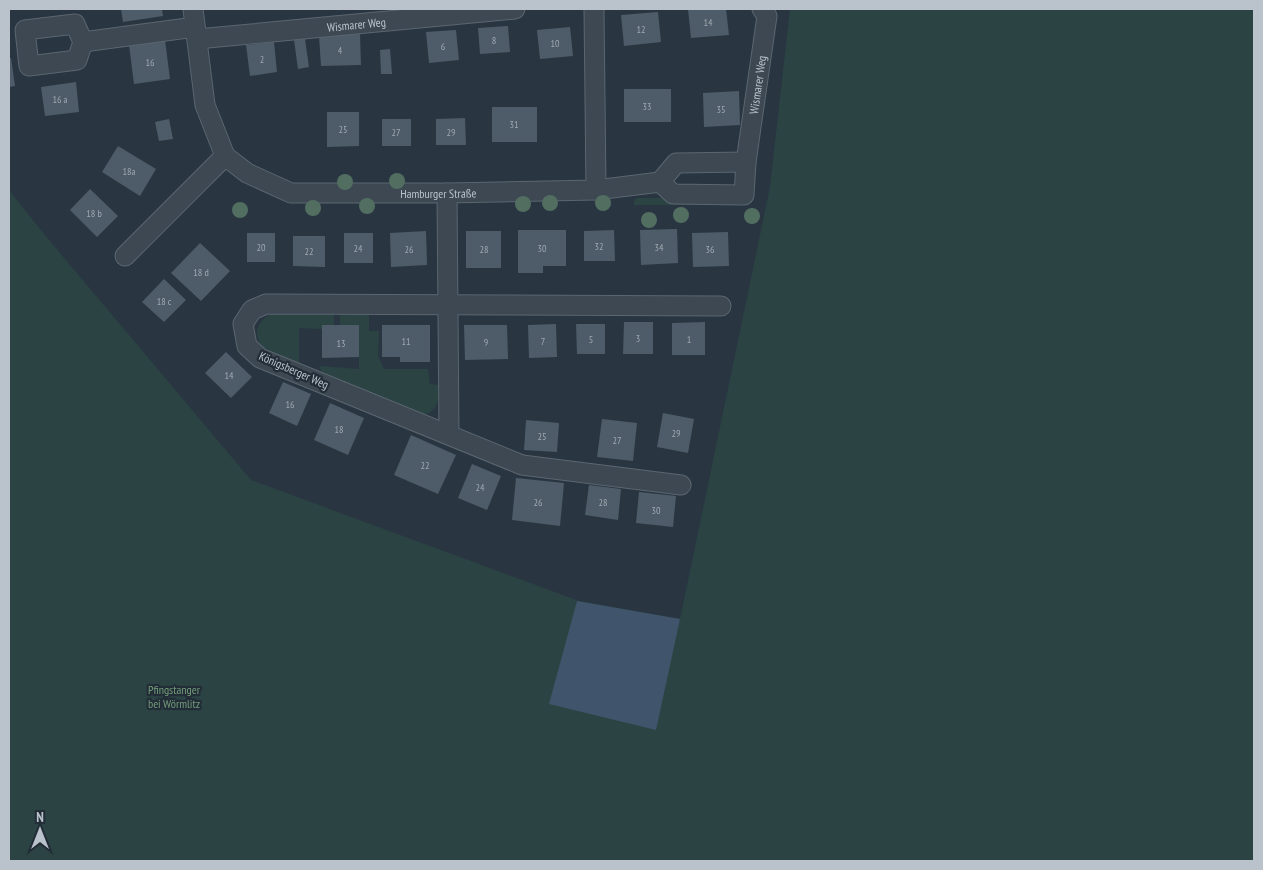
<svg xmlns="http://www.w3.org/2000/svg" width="1263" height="870" font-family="'PT Sans Narrow',sans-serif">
<rect width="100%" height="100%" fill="#293642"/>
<g fill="#2b4343">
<polygon points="790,9 1254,9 1254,861 9,861 9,190 44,234 251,480 579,601 680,619 770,187"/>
<polygon points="636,198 722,198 722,205 634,205 634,201"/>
<path d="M334 313V325H322V329L299 328V364L263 347C252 335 257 320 272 314Z"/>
<path d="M340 313H369V331H379L378 356 384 369H428L430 384 438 385C439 399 439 411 423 415L323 375 319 366 359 369V325H340Z"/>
</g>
<polygon fill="#40556b" points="577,601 680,619 656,730 549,704"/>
<g fill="#4d5c68">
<polygon points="121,9 162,9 163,16 123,22"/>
<polygon points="688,9 726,9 729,35 691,38"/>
<polygon points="658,12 661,42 624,46 621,15"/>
<polygon points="508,26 510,52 480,54 478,28"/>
<polygon points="570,27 573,56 540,59 537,30"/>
<polygon points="456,30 459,60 429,63 426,32"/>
<polygon points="360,34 361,65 321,66 319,36"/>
<polygon points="305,39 309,67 298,69 294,40"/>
<polygon points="165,40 170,79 134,84 129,45"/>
<polygon points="274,42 277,72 250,76 246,45"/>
<polygon points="390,49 392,74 381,74 380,50"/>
<polygon points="9,58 11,58 15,86 9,87"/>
<polygon points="76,82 79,112 45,116 41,87"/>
<rect x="624" y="89" width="47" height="33"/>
<polygon points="739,91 740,125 704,127 703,93"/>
<rect x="492" y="107" width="45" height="35"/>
<polygon points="327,112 359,112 359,146 327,147"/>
<polygon points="465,118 466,145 436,145 436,119"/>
<polygon points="169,119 173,139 159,141 155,122"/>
<rect x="382" y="119" width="29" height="27"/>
<polygon points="118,146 156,169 140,196 102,172"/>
<polygon points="90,189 118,216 97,237 70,210"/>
<polygon points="677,229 678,263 641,265 640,230"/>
<polygon points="518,230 566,230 566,266 543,266 543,273 518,273"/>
<polygon points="614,230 615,261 584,261 584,231"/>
<polygon points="426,231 427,265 391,267 390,233"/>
<rect x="466" y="231" width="35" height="37"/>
<polygon points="728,232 729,266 693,267 692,233"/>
<rect x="247" y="233" width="28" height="29"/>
<rect x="344" y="233" width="29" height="30"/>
<polygon points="293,236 325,236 325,267 293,266"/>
<polygon points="200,243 230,271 201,301 171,273"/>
<polygon points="164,279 186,300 164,322 142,302"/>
<polygon points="624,322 653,322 653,354 623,354"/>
<polygon points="705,322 705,355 672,355 672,323"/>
<polygon points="556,324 557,357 529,358 528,325"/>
<polygon points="576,324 605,324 605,354 577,354"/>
<polygon points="322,325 359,325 359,357 322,358"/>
<polygon points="382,325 430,325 430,362 400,362 400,357 382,357"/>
<polygon points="464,325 507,325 508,359 465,360"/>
<polygon points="226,352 252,377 231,398 205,373"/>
<polygon points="283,382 311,394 297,426 269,413"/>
<polygon points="330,403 364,418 348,455 314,440"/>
<polygon points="663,413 694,419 688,453 657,447"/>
<polygon points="602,419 637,423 633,461 597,457"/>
<polygon points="526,420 559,423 557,452 524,450"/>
<polygon points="411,435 456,455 438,494 394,475"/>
<polygon points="472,464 501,476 487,510 458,498"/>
<polygon points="516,478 564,483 560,526 512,520"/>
<polygon points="589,485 621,489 618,520 585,515"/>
<polygon points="639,492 676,496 673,527 636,523"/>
</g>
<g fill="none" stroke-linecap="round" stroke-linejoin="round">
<g stroke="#5b6670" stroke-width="21">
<g id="street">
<path id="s1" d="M193 9 205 105 225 156 247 173 291 193H447L596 190 660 182 676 163 746 162 744 195 673 194 660 182"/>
<polyline points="594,9 596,190"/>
<polygon points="75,24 83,42 77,60 29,66 25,30"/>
<path id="s2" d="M197 39 515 9"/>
<polyline points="83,42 195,27"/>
<path id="s3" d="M746 162 767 16 762 9"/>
<polyline points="447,193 449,435"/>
<polyline points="125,256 225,156"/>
<polyline points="681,485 522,465 260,358 247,346 243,324 252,310 266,304 721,306"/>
</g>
</g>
<use href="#street" stroke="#3d4852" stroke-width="19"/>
</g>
<g fill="#526e60">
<circle cx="397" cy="181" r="8"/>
<circle cx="345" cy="182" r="8"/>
<circle cx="550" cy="203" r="8"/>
<circle cx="603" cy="203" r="8"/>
<circle cx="523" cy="204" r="8"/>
<circle cx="367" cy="206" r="8"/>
<circle cx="313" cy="208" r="8"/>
<circle cx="240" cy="210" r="8"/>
<circle cx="681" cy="215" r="8"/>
<circle cx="752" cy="216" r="8"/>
<circle cx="649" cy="220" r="8"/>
</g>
<g text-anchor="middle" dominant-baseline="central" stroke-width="4.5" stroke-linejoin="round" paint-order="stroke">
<g font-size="10" fill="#9fa9b3">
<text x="708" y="22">14</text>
<text x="641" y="29">12</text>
<text x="494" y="40">8</text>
<text x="555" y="43">10</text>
<text x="443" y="46">6</text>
<text x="340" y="50">4</text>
<text x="262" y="59">2</text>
<text x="150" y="62">16</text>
<text x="60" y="99">16 a</text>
<text x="647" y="106">33</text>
<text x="721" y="109">35</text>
<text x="514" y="124">31</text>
<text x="343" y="129">25</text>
<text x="396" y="132">27</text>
<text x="451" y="132">29</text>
<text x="129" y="171">18a</text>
<text x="94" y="213">18 b</text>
<text x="599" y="246">32</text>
<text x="261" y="247">20</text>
<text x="659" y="247">34</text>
<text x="358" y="248">24</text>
<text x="542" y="248">30</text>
<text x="409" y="249">26</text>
<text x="484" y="249">28</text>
<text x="710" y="249">36</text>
<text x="309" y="251">22</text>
<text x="201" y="272">18 d</text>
<text x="164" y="301">18 c</text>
<text x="638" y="338">3</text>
<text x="591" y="339">5</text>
<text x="689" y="339">1</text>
<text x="406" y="341">11</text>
<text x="543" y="341">7</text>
<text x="486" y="342">9</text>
<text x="341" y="343">13</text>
<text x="229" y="375">14</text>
<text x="290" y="404">16</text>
<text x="339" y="429">18</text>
<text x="676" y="433">29</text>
<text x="542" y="436">25</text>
<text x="617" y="440">27</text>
<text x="425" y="465">22</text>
<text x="480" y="487">24</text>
<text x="538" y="502">26</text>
<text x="603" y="502">28</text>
<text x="656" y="510">30</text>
</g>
<g font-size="12" fill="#bac3cc" stroke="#222d38">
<text stroke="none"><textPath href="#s2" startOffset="160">Wismarer Weg</textPath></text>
<text stroke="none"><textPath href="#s3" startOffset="78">Wismarer Weg</textPath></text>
<text stroke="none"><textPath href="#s1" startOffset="375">Hamburger Straße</textPath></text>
<text transform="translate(294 370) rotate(24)">Königsberger Weg</text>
</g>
<g font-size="12" fill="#739c79" stroke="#222d38">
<text x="174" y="689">Pfingstanger<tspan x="174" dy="14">bei Wörmlitz</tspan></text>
</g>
</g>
<rect width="1263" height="870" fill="none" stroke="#bac3cc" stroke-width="20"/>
<g transform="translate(40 830)" stroke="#222d38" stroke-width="4" paint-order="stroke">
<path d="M0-4L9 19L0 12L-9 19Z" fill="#bac3cc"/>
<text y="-8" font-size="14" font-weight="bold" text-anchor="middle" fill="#bac3cc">N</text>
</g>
</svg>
